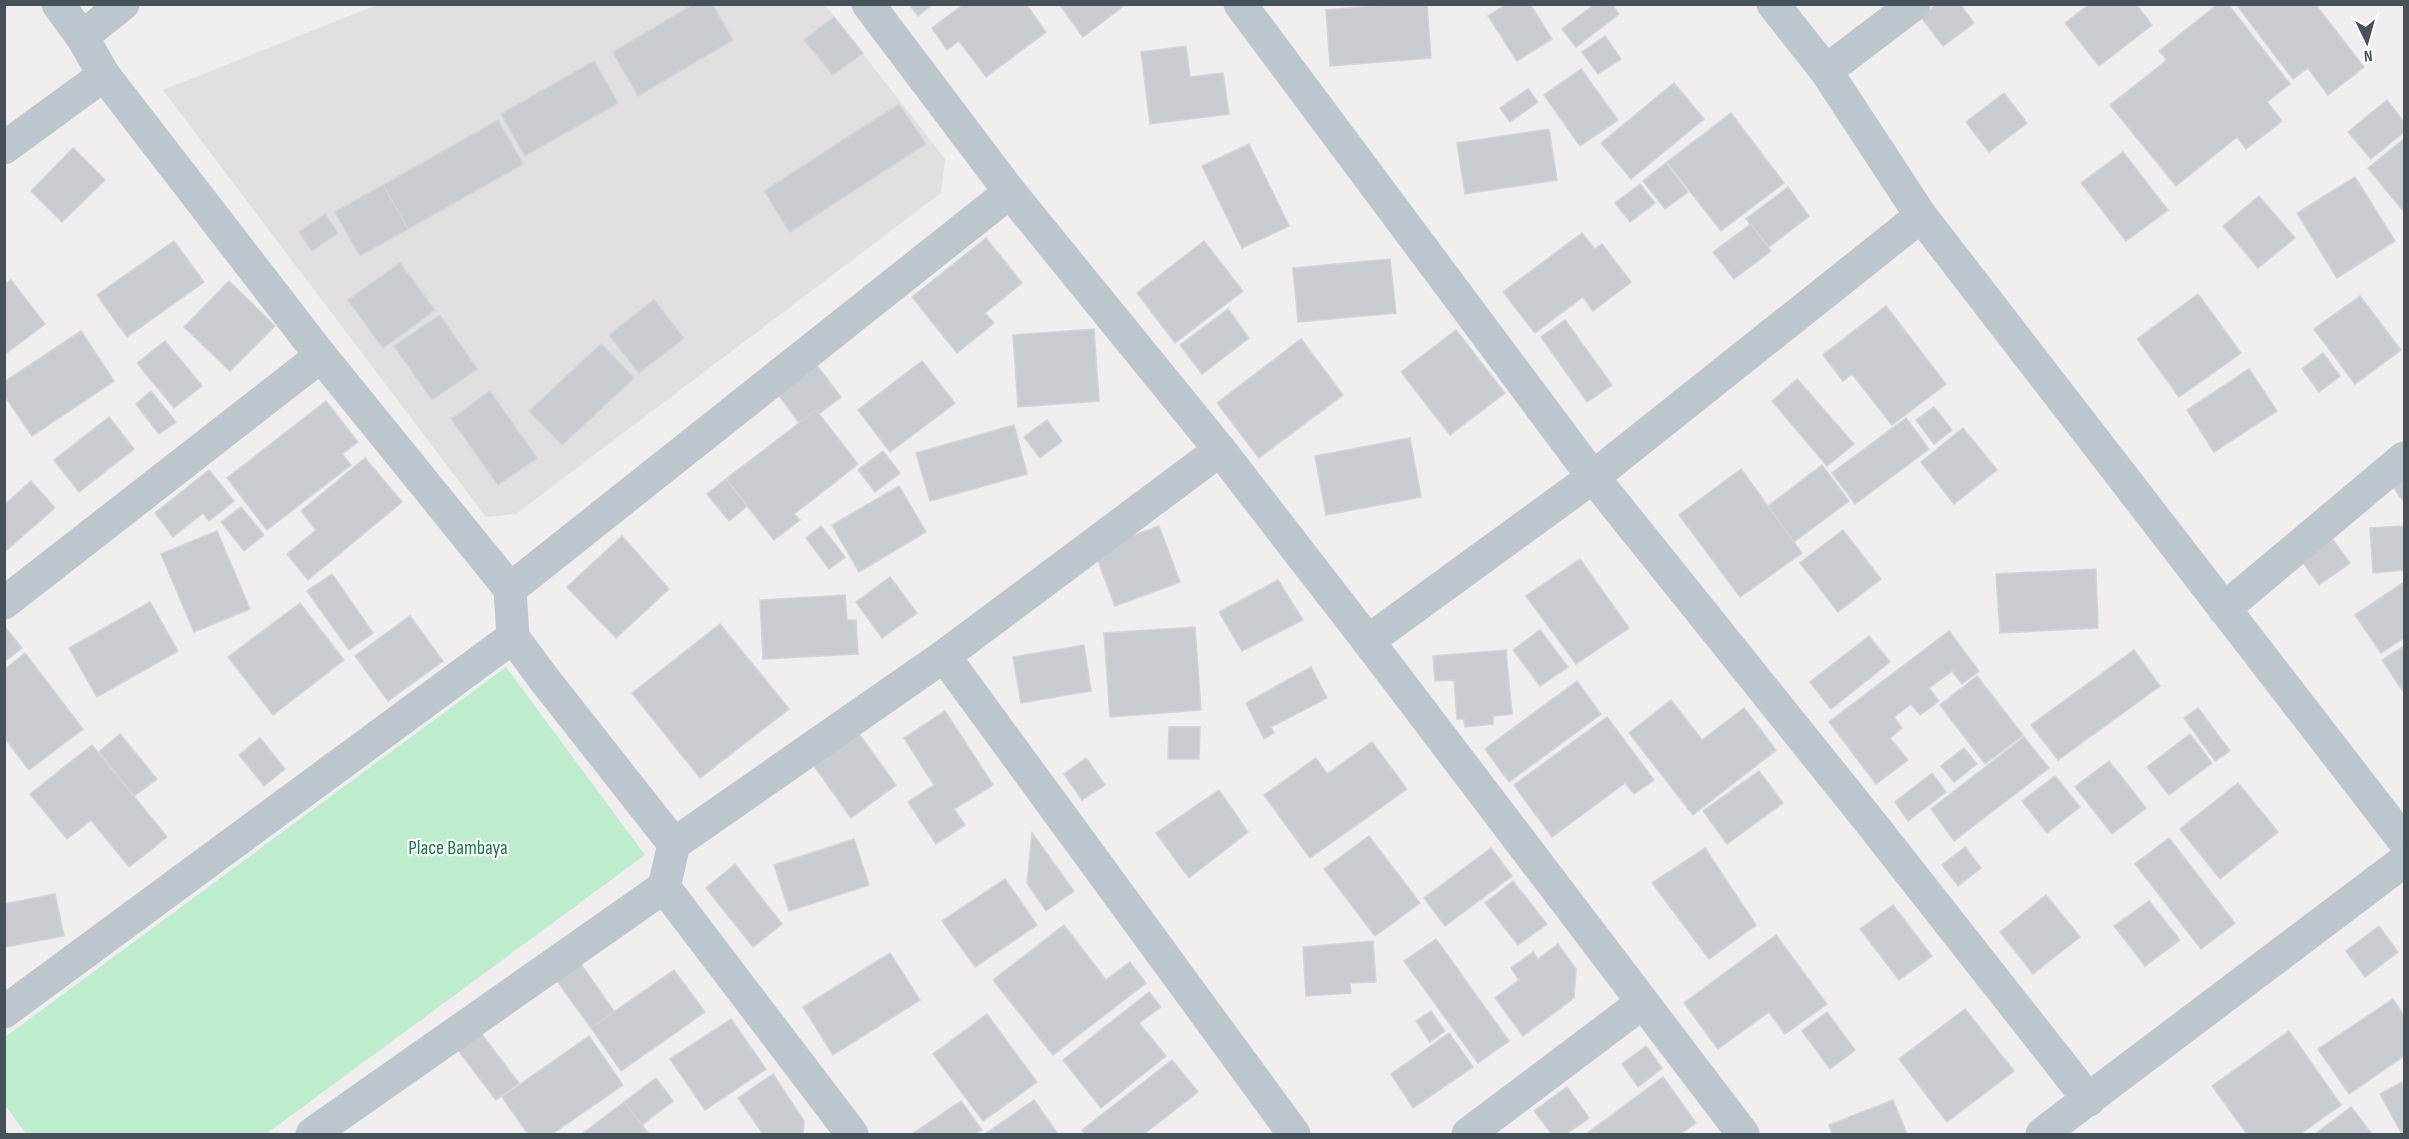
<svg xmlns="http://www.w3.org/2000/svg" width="2409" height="1139" font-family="'Sofia Sans Condensed',sans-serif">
<rect width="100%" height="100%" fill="#f0eeee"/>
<polygon fill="#e1dfdf" points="377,5 825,5 945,159 941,193 516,514 486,517 163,90"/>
<polygon fill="#bdedcd" points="506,667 645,855 266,1134 26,1134 5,1105 5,1037"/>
<g fill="#c8cbd0" stroke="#d2d4d9" stroke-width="1.5">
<polygon points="694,4 712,4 733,40 638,96 613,52"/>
<polygon points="909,4 933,4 918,16"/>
<polygon points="964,4 1026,4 1046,32 986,77 959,41 947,50 932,28"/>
<polygon points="1059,4 1126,4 1083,37"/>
<polygon points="1395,4 1427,4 1431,58 1330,66 1326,10"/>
<polygon points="1507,4 1530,4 1552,39 1517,61 1488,16"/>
<polygon points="1595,4 1612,4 1619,14 1576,47 1562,29"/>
<polygon points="1937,4 1960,4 1974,23 1943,46 1921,17"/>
<polygon points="2090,4 2136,4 2152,25 2099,66 2065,23"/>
<polygon points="2218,4 2228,4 2290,84 2267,102 2282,121 2246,149 2237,137 2176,186 2110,105 2167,60 2159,51"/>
<polygon points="2236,4 2315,4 2364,67 2328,95 2308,68 2293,79"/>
<polygon points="834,17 863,53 833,75 804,40"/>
<polygon points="1605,36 1621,59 1598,74 1582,52"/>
<polygon points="1186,46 1190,77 1223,73 1229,114 1150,124 1141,52"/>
<polygon points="594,61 618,103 525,156 501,114"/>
<polygon points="1581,69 1618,120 1580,146 1544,95"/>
<polygon points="1674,83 1704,119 1631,179 1601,143"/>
<polygon points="1528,89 1538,102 1510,122 1500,108"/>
<polygon points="2004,93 2027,123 1989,152 1966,122"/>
<polygon points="2387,100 2404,122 2404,132 2371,159 2348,132"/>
<polygon points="899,104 926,144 790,232 764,191"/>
<polygon points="1731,113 1784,183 1721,231 1667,162"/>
<polygon points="498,120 523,164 408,229 383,185"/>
<polygon points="1549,129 1557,180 1465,194 1457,143"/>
<polygon points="2404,139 2404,212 2368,168"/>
<polygon points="1249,144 1289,226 1242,248 1202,166"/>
<polygon points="73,148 105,180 62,222 31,191"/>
<polygon points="2123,152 2168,210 2126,241 2081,183"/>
<polygon points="1666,163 1688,192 1665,209 1643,181"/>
<polygon points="2355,177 2395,241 2337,278 2297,213"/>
<polygon points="1640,184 1655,203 1630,222 1615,203"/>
<polygon points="383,185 408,229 360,256 335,212"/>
<polygon points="1788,187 1809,216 1769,247 1746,219"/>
<polygon points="2259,196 2295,238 2258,268 2223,226"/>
<polygon points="325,214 338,233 312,251 299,232"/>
<polygon points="1751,224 1771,251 1734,279 1713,252"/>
<polygon points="1582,233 1595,249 1602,244 1631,282 1593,311 1583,297 1535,333 1503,292"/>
<polygon points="986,238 1022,283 985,313 994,323 957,353 912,297"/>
<polygon points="174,241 204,282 127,337 97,295"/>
<polygon points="1204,241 1243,291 1175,343 1137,293"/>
<polygon points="1390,259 1396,313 1298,322 1293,268"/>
<polygon points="400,263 435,310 383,348 348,300"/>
<polygon points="11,280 45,324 4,355 4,285"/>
<polygon points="229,281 275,326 230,371 184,327"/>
<polygon points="2198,294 2241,353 2179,397 2137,339"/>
<polygon points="2360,296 2401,350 2355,384 2314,329"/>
<polygon points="654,300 684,338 639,373 609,335"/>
<polygon points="1886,306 1946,384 1892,425 1852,374 1843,381 1823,355"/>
<polygon points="1228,309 1249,338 1202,374 1180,345"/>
<polygon points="440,315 477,369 432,400 394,346"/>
<polygon points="1565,320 1612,385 1587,402 1541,337"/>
<polygon points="1094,329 1099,401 1018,407 1013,335"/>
<polygon points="1456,330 1505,393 1450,435 1401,372"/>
<polygon points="81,331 114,381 32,436 4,395 4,382"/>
<polygon points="1301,339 1343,395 1259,458 1217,403"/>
<polygon points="165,341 202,386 174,408 137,363"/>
<polygon points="601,344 634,378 562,445 529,411"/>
<polygon points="2323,353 2340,376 2319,392 2302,369"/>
<polygon points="922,361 955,403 890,452 858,410"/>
<polygon points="815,363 841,397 819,414 816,410 799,423 777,393"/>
<polygon points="2249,369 2277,411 2214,452 2187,410"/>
<polygon points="1797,379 1854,444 1827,466 1772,401"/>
<polygon points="151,391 176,422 159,434 136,404"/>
<polygon points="490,391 537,458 498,485 451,419"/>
<polygon points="326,401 358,442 342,454 351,465 267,530 227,478"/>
<polygon points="1934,407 1952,430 1934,444 1916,420"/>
<polygon points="816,410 858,464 794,514 800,520 774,540 726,479"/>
<polygon points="109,417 134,449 79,492 54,460"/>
<polygon points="1906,418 1929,449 1855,504 1832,473"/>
<polygon points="1047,420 1062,441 1040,458 1024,437"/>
<polygon points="1014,425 1027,474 930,501 916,453"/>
<polygon points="1963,428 1997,470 1954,504 1921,462"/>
<polygon points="1410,438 1421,497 1326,515 1315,456"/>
<polygon points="883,451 900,473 875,492 858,470"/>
<polygon points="365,458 402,502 308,580 287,554 316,530 301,511"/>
<polygon points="1822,465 1849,501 1794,542 1768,506"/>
<polygon points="2404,466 2404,502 2387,479"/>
<polygon points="1741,469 1802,553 1740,597 1679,515"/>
<polygon points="209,470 234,501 209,521 203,513 173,537 155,513"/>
<polygon points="726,479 747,506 729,521 707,494"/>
<polygon points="31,481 55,508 4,552 4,505"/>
<polygon points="899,486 926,532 859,572 832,525"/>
<polygon points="241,507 264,535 244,551 221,522"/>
<polygon points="821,526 845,557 829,569 806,538"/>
<polygon points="1159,526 1180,582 1115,606 1094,550"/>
<polygon points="2404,526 2404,570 2373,573 2370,528"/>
<polygon points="1843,530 1881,579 1838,612 1800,563"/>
<polygon points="217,531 250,609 194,632 161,554"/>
<polygon points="622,536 669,589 616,638 567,587"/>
<polygon points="2333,540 2350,563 2319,585 2302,561"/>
<polygon points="1580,559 1629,628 1576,664 1526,596"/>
<polygon points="2096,569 2098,628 2000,633 1996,574"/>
<polygon points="332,574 373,633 349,650 307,591"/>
<polygon points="890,577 917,613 882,638 856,602"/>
<polygon points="1278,580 1303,620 1242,651 1219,612"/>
<polygon points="2404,582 2404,638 2381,653 2355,615"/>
<polygon points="845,595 847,620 856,620 858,654 763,659 760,600"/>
<polygon points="150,602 178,651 97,697 69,648"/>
<polygon points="300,603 344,660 273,715 228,657"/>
<polygon points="410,616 443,661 388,701 355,656"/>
<polygon points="720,624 789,709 700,778 632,693"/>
<polygon points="5,627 22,648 4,662 4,628"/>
<polygon points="1195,627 1201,710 1110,717 1104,633"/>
<polygon points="1540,630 1568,667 1540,686 1513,650"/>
<polygon points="1949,631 1979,671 1962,684 1952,671 1929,688 1939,701 1920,715 1911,704 1894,717 1902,728 1890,738 1908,760 1876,784 1829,722"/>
<polygon points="1869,636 1890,662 1831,709 1810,682"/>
<polygon points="1084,645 1091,691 1021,703 1013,657"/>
<polygon points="2404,646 2404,693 2382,660"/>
<polygon points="1506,650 1512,714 1493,716 1493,724 1465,727 1464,719 1457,719 1454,680 1435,681 1433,656"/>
<polygon points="2134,650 2160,686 2058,760 2031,725"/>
<polygon points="25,653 83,729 29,770 4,737 4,670"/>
<polygon points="1311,667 1327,698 1271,727 1274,733 1264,739 1246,703"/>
<polygon points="1977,676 2023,735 1985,764 1940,705"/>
<polygon points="1577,681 1601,714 1509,782 1485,749"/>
<polygon points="1671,700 1702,740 1744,708 1776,750 1693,815 1629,733"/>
<polygon points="2198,708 2230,751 2215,761 2184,718"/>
<polygon points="945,711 993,785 954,809 965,825 936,844 908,802 934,785 904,738"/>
<polygon points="1607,717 1654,780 1634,794 1625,783 1552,837 1514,785"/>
<polygon points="1169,727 1200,727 1199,759 1168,759"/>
<polygon points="857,731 896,785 851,818 812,763"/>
<polygon points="120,734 157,779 134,796 99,752"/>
<polygon points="2190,734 2212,763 2169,795 2147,767"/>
<polygon points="2024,737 2049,768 1954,841 1931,809"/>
<polygon points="260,738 285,769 264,786 239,755"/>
<polygon points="1372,742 1407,789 1310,858 1264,795 1316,758 1327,774"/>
<polygon points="92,745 167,837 129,867 91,820 67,839 30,794"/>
<polygon points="1964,748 1977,764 1954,782 1941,766"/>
<polygon points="1086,758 1105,785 1082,800 1064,774"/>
<polygon points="2109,761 2146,808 2112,834 2075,787"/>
<polygon points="1759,771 1783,803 1727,844 1703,811"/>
<polygon points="1932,773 1946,792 1908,821 1895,802"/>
<polygon points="2055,776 2080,807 2047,833 2022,801"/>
<polygon points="2238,783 2278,832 2220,879 2180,829"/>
<polygon points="1219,790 1248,832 1189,878 1156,833"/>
<polygon points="1032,833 1074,891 1046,911 1027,883"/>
<polygon points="1369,836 1420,903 1375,936 1324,869"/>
<polygon points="2169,838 2235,923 2201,949 2135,864"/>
<polygon points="854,839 869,885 789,911 774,865"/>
<polygon points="1965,847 1981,868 1958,886 1942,865"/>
<polygon points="1491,848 1512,876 1445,926 1424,898"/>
<polygon points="1705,848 1756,925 1709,959 1652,883"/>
<polygon points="735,864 782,924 753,947 706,888"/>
<polygon points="1005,879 1037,925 975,967 942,921"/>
<polygon points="1513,881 1547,924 1518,945 1485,903"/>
<polygon points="55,894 64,936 4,947 4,904"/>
<polygon points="2046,895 2080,937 2033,974 2000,932"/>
<polygon points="2149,901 2180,940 2145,966 2114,926"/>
<polygon points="1893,905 1932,956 1899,980 1860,929"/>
<polygon points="1064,925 1106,980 1130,962 1146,983 1053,1055 993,980"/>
<polygon points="2379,926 2398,952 2365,977 2346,951"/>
<polygon points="1776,935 1827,1004 1785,1034 1769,1012 1718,1049 1684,1003"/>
<polygon points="1436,939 1509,1041 1478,1063 1404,961"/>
<polygon points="1373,941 1376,982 1350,983 1351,993 1306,996 1303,947"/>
<polygon points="1558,944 1576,969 1574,998 1523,1036 1495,998 1519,980 1511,968 1533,952 1538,959"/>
<polygon points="890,953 920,1000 833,1055 803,1007"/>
<polygon points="575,956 614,1011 591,1028 551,973"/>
<polygon points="674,970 705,1012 621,1071 591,1028"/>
<polygon points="1149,992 1161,1007 1139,1023 1166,1056 1101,1108 1063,1060"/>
<polygon points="2393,999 2404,1016 2404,1056 2349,1094 2318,1049"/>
<polygon points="1965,1009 2014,1071 1947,1122 1899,1059"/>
<polygon points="1431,1011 1445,1031 1430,1042 1416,1021"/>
<polygon points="1827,1012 1855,1050 1830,1069 1802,1031"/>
<polygon points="987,1014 1037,1082 983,1121 933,1054"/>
<polygon points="731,1019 766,1069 705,1110 670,1059"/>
<polygon points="2289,1031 2341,1105 2300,1134 2247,1134 2212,1086"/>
<polygon points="480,1032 519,1083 496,1100 457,1049"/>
<polygon points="1449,1033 1473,1067 1413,1108 1391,1074"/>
<polygon points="589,1036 623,1085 552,1134 528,1134 502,1097"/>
<polygon points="1646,1046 1662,1068 1638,1087 1622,1064"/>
<polygon points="1172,1060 1198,1092 1144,1134 1086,1134 1082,1130"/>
<polygon points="773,1074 804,1121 803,1134 763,1134 738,1098"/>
<polygon points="1663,1077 1696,1123 1680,1134 1586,1134"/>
<polygon points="656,1078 673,1101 642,1125 624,1102"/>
<polygon points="2404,1081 2404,1134 2402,1134 2380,1094"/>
<polygon points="1567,1087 1589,1118 1566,1134 1552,1134 1534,1111"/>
<polygon points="1034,1100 1058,1134 985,1134"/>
<polygon points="1893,1100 1907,1134 1832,1134 1829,1125"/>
<polygon points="961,1101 982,1130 975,1134 912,1134"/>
<polygon points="624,1102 649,1134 582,1134"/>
<polygon points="2351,1107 2372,1134 2315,1134"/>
</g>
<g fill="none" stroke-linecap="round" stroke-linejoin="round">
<g stroke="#bcc6cd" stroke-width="33">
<polyline points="58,4 82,37 104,75 321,356 510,589 513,637 544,679 674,844 664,887 852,1134"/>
<polyline points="868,4 1010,192 1220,450 1368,641 1743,1134"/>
<polyline points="1240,4 1593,477 1867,818 2089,1100"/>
<polyline points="1773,4 1826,71 1921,216 2404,841"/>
<polyline points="82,37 123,4"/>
<polyline points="1826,71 1914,4"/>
<polyline points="4,148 104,75"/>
<polyline points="510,589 1010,192"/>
<polyline points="4,603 321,356"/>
<polyline points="2224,609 2404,458"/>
<polyline points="1368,641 1593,477 1921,216"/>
<polyline points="944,656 1294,1134"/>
<polyline points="674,844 944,656 1220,450"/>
<polyline points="4,1012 513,637"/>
<polyline points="312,1134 664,887"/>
<polyline points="1468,1134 1642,1003"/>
<polyline points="2042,1134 2404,861"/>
</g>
</g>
<g text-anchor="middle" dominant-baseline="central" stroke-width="4.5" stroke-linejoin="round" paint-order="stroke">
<g font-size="20" fill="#197a45" stroke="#fff">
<text x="458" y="848">Place Bambaya</text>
</g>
</g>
<rect width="2409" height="1139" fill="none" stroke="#46525a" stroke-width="12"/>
<g transform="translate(2367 42) rotate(175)" stroke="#ffffff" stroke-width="4.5" paint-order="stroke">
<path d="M0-4.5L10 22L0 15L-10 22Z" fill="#46525a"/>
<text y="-9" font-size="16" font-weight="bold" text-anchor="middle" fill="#46525a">N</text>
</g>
</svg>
